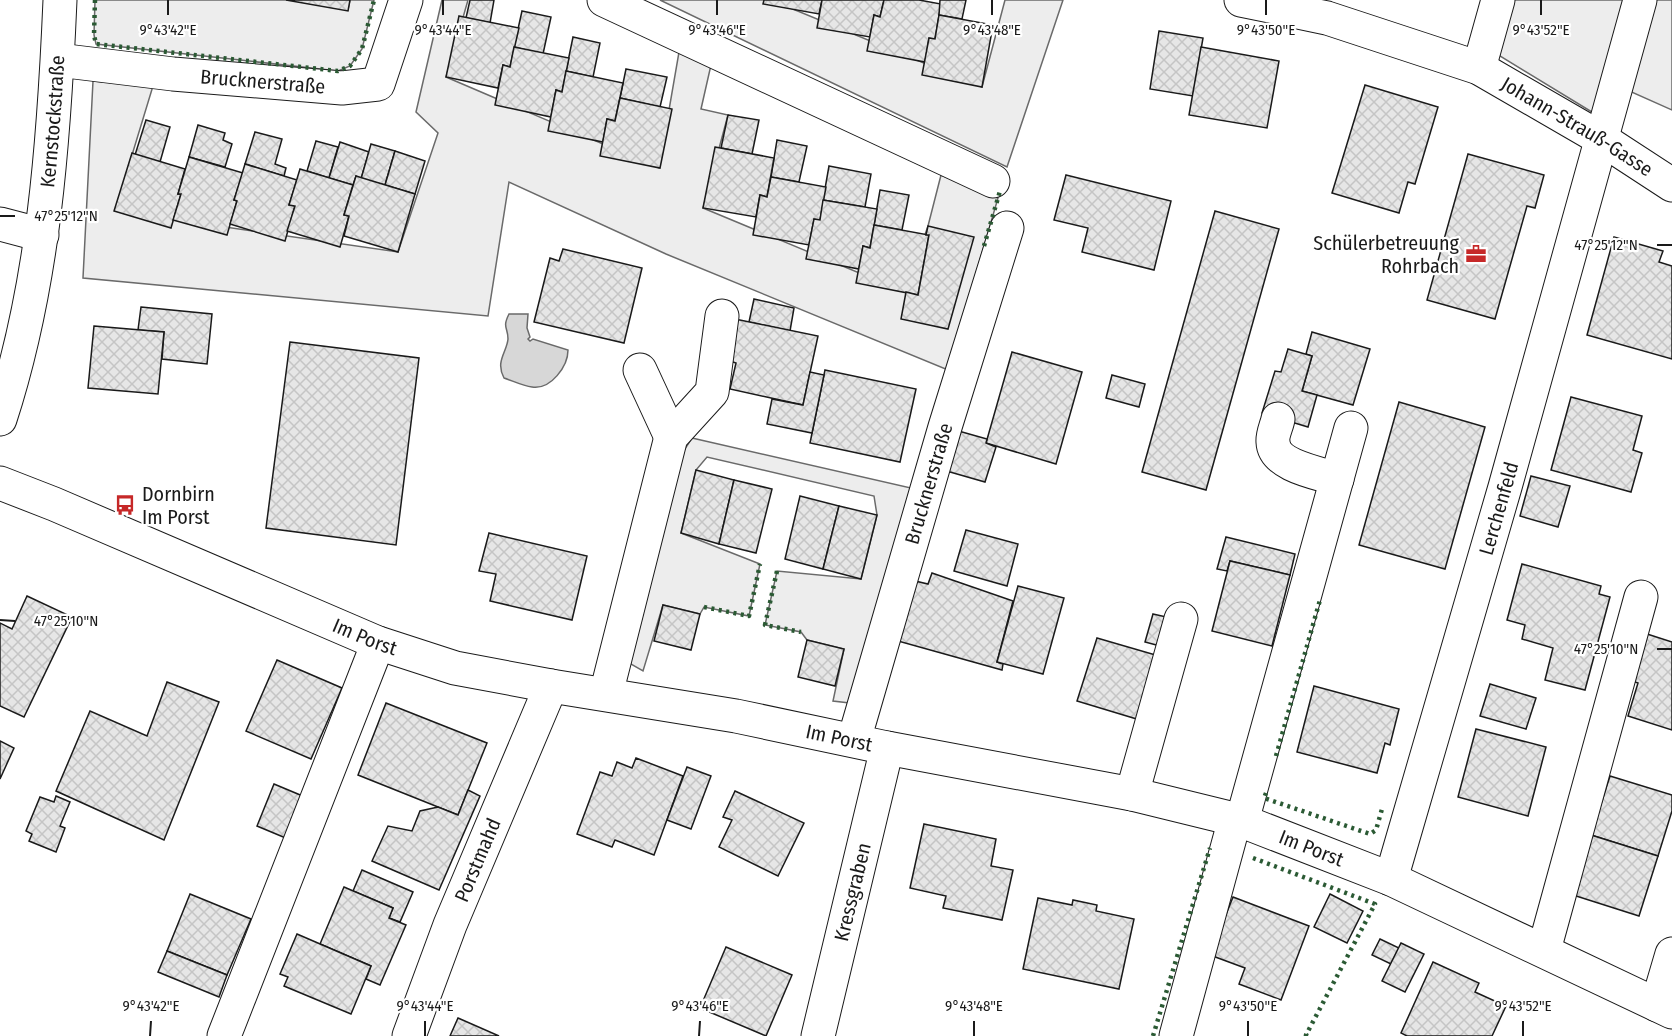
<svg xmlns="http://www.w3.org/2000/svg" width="1672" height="1036" font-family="'Fira Sans Condensed',sans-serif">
<defs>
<pattern id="building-cross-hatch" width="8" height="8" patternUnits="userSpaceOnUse" patternTransform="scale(1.5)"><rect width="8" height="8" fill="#e6e6e6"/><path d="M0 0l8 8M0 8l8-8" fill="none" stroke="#c5c5c5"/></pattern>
</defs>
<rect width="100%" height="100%" fill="#fff"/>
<g fill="#ededed" stroke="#6a6a6a" stroke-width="1.5">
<polygon points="95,0 320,0 348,10 350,0 374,0 362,49 350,66 338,71 96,44 94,35"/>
<polygon points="442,0 468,0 446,77 659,168 679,52 711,65 701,109 728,115 703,208 905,292 928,226 941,175 998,198 948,370 666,254 509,182 488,316 83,278 93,81 153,86 115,211 398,252 438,133 416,112"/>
<polygon points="660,0 771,0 982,87 1005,0 1063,0 1007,167"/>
<polygon points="1511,0 1672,0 1672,110 1616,85 1605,120 1495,53"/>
<polygon points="692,438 911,488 858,704 833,701 844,649 807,640 801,632 765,625 777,571 861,579 877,515 874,496 707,457 696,470 681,533 760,564 749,616 704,607 700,614 663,605 643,671 629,663 675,464"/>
</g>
<path fill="#d7d7d7" stroke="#6a6a6a" stroke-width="1.5" d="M509 314H528L527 328 530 337 528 339 530 341 533 339 568 350C568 366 551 390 532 387 523 386 513 381 504 378 495 361 507 352 508 339 508 327 502 328 509 314Z"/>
<g fill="url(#building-cross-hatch)" stroke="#1a1a1a" stroke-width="1.5">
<polygon points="286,0 350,0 348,11"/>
<polygon points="470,0 494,0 490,23 466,18"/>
<polygon points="764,0 822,0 819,14 763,4"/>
<polygon points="822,0 884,0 880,17 874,15 870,37 817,28"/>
<polygon points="884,0 919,0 941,4 935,39 929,38 925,62 867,51 874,15 880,17"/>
<polygon points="940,0 966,0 962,19 939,15"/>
<polygon points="522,11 551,17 543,54 514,47"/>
<polygon points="939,15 993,25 982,87 922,75 929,38 935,39"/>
<polygon points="459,16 519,28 510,67 503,65 498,88 446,77"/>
<polygon points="1159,31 1203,38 1193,96 1150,89"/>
<polygon points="573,37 600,43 593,77 566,71"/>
<polygon points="514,47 569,58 562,92 556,90 551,117 495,105 503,65 510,67"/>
<polygon points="1201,47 1279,61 1267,128 1189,115"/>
<polygon points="626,69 667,77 660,107 620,98"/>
<polygon points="566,71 623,83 615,121 607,119 603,142 548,131 556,90 562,92"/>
<polygon points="1365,85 1438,107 1415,184 1408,182 1399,213 1332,193"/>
<polygon points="620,98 672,109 660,168 600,156 607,119 615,121"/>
<polygon points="728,115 759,120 752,154 721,148"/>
<polygon points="146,120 170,127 160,162 135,155"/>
<polygon points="198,125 225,133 223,140 232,144 225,167 189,157"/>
<polygon points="255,132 282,139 275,164 286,168 284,176 245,164"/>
<polygon points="777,140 807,146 799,182 771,177"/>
<polygon points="316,141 338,147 329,178 307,171"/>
<polygon points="340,142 369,152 361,179 356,176 353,185 329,178"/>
<polygon points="371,144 395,151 385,185 361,179"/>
<polygon points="715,147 774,158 767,197 760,195 756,217 703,208"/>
<polygon points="395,151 425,161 415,194 385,185"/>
<polygon points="132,153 185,169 178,194 181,194 171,228 114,211"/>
<polygon points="1468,154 1544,175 1535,208 1527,206 1495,319 1427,300"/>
<polygon points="189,157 243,173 234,200 237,201 227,235 173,220 181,194 178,194"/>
<polygon points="245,164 297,180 289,205 295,206 285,241 230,224 237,201 234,200"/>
<polygon points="829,166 871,174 865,207 823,200"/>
<polygon points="300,169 353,185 344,215 349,216 340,247 287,231 295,206 289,205"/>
<polygon points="1066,175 1171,201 1154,270 1082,252 1088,228 1054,220"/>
<polygon points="356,176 415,194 398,252 344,236 349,216 344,215"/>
<polygon points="771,177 826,187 820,220 814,219 809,245 753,235 760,195 767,197"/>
<polygon points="880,190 909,195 902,230 874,225"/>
<polygon points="823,200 877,209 870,248 863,246 859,269 806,259 814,219 820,220"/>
<polygon points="1215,211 1279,229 1206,490 1142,472"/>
<polygon points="874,225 929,235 918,295 856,283 863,246 870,248"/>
<polygon points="928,226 974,237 948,329 901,319 906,292 918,295 929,235 926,235"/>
<polygon points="1614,237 1663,251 1659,262 1672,266 1672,359 1587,335"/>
<polygon points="563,249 642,268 624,343 534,322 550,258 559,261"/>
<polygon points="754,299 794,308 790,331 749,322"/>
<polygon points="141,307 212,314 207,364 162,359 164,332 138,330"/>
<polygon points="735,319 818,336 803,405 730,389 736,363 726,360"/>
<polygon points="94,326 164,332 158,394 88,388"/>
<polygon points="1312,332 1370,349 1353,405 1302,391 1312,356 1306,354"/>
<polygon points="290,342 419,358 396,545 266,528"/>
<polygon points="1288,349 1312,356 1302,391 1317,395 1308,427 1262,413 1275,371 1281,372"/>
<polygon points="1012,352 1082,372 1056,464 986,443"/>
<polygon points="825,370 916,389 900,462 810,443"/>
<polygon points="810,372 824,375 812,433 767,424 772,399 803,405"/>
<polygon points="1112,375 1145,384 1139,407 1106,398"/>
<polygon points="1571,397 1642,416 1633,450 1642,453 1631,492 1551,470"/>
<polygon points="1399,402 1485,427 1445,569 1359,545"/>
<polygon points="955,430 987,439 986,443 996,447 985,482 943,470"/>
<polygon points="696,470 734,480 719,544 681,533"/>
<polygon points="1531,476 1570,486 1558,527 1520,516"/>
<polygon points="734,480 772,489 756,553 719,544"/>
<polygon points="800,496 839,506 823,569 785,559"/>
<polygon points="839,506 877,515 861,579 823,569"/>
<polygon points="966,530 1018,544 1007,586 954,571"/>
<polygon points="489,533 587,556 572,620 490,601 496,574 479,571"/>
<polygon points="1226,537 1295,554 1290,575 1230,561 1227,571 1217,569"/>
<polygon points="1230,561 1290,575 1272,646 1212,631"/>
<polygon points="1522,564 1601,586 1599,594 1610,597 1585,690 1545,680 1553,648 1522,639 1525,625 1507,620"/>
<polygon points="932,573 1013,601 997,662 1003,664 1002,670 898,641 915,581 928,584"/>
<polygon points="1018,586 1064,598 1043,674 997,662"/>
<polygon points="27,596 72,617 24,717 0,706 0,623 12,629"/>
<polygon points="663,605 700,614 691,650 654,641"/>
<polygon points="1153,614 1171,618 1164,647 1145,642"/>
<polygon points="1644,633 1672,642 1672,730 1628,716 1638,683 1629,680"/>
<polygon points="1097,638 1159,656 1140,720 1077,701"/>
<polygon points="807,640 844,649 835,686 798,677"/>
<polygon points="277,660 342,688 311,759 246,731"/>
<polygon points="167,682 219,702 164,840 56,791 90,711 147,736"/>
<polygon points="1490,684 1536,698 1526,729 1480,716"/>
<polygon points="1314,686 1399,709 1390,745 1385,743 1377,773 1297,752"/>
<polygon points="386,703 487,743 458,815 358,775"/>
<polygon points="1476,729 1546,747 1528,816 1458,797"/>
<polygon points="0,741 14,748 0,779"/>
<polygon points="636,758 683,776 654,855 615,840 612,847 577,834 600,772 612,776 617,762 632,768"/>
<polygon points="687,767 711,776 691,829 667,820"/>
<polygon points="1610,776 1672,795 1672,811 1658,856 1591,835"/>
<polygon points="274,784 305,797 288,839 257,826"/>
<polygon points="468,790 480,796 439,890 372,861 388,826 412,831 420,811 438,807 458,815"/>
<polygon points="735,791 804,823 778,876 719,847 732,820 723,817"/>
<polygon points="56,796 70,802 60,826 65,828 56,852 29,841 32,834 26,831 40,797 54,802"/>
<polygon points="924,824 996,839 991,866 1013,870 1002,920 943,908 946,896 910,888"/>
<polygon points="1591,835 1658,856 1639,916 1573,895"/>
<polygon points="362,870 413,892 400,922 389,918 393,908 353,891"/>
<polygon points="344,887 393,908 389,918 406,925 380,985 366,979 371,966 320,944"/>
<polygon points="190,894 251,919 227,975 167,951"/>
<polygon points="1330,894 1363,911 1347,943 1314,927"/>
<polygon points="1233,897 1309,926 1281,1000 1239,984 1245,968 1210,955"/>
<polygon points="1038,898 1072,905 1073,900 1097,905 1096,911 1134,919 1119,989 1023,969"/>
<polygon points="297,934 371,966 351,1014 284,986 288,977 280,974"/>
<polygon points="1380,939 1399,948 1391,964 1372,955"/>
<polygon points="1401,943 1424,954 1405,992 1382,981"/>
<polygon points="726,947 792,975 766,1036 700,1008"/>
<polygon points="167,951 227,975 219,997 158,972"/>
<polygon points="1433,962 1479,983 1475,992 1506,1006 1492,1036 1407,1036 1401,1033"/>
<polygon points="458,1018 499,1036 450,1036"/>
</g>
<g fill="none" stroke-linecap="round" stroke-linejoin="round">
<g stroke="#1a1a1a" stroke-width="35">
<g id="minor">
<polyline points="604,0 993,181"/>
<path id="s1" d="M1241 0 1327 18 1479 68 1600 138 1672 185"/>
<path id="s2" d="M58 60 173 74 342 88 378 84 406 0"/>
<polyline points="1479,68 1498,0"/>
<polyline points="0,224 42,235"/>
<polyline points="640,370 671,437"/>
<path id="s3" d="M0 419C44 284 54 141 60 0"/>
<path d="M1278 419C1277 425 1272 435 1273 442 1274 466 1319 473 1337 479"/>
<path id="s4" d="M0 483 54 504 378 643 455 668 551 686 736 716 887 748 1132 794 1242 821 1391 879 1672 1012"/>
<polyline points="606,694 671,437 712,392 722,316"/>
<path id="s5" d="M854 740 945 427 1007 228"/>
<polyline points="1132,794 1181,619"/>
<polyline points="1242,821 1351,428"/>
<path id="s6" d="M1391 879 1505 487 1640 0"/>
<polyline points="1544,950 1641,597"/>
<polyline points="1657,1005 1672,954"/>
<polyline points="224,1036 378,643"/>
<path id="s7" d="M409 1036 450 925 551 686"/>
<path id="s8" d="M818 1036 887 748"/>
<polyline points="1176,1036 1235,819"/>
</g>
</g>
<use href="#minor" stroke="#fff" stroke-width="33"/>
<g stroke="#2b5a34" stroke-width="4.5" stroke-dasharray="3 4.5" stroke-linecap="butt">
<polyline points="95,0 94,35 96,44 338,71 350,66 362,49 374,0"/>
<polyline points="984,246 1000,191"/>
<polyline points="777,571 765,625 801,632"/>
<polyline points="704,607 749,616 760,564"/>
<polyline points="1276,756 1320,600"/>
<polyline points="1266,793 1264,798 1370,834 1376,830 1382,809"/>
<polyline points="1253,858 1375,904 1306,1035 1308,1036"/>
<polyline points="1153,1036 1210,848"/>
</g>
</g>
<path fill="none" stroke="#1a1a1a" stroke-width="2" d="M168 15V0M443 15V0M717 15V0M992 15V0M1266 15V0M1541 15V0M0 216H15M1657 245H1672M0 620 15 621M1657 649H1672M150 1036 151 1021M425 1036V1021M699 1036 700 1021M974 1036V1021M1248 1036V1021M1523 1036V1021"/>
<defs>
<g id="office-bare" transform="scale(1.62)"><path d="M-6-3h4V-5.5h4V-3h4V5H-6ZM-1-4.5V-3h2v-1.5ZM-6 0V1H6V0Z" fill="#c62828" stroke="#fff" stroke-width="2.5" paint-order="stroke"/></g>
<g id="bus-bare" transform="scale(1.62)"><path d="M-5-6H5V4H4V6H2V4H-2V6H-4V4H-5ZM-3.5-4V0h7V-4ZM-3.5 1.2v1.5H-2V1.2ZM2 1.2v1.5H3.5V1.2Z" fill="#c62828" stroke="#fff" stroke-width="2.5" paint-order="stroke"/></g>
</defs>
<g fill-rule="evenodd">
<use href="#office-bare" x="1476" y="254"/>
<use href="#bus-bare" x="125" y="505"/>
</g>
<g text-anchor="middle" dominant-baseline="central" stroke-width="4.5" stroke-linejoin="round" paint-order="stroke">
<g font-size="20" fill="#1a1a1a" stroke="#fff">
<text stroke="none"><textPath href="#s2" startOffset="206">Brucknerstraße</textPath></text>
<text stroke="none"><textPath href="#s3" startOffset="303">Kernstockstraße</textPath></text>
<text stroke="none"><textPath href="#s1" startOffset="362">Johann-Strauß-Gasse</textPath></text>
<text stroke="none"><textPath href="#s5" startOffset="267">Brucknerstraße</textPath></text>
<text stroke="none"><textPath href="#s6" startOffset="386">Lerchenfeld</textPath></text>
<text stroke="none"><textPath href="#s4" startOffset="396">Im Porst</textPath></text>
<text stroke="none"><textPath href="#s4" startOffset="882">Im Porst</textPath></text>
<text stroke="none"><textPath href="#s4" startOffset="1368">Im Porst</textPath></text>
<text stroke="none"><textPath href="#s7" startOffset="189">Porstmahd</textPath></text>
<text stroke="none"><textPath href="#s8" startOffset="148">Kressgraben</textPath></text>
</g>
<g font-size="20" fill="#1a1a1a" stroke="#fff" text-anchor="end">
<text x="1459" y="243">Schülerbetreuung<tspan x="1459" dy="23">Rohrbach</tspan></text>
<text x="142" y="494" text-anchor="start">Dornbirn<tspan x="142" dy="23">Im Porst</tspan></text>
</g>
</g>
<g font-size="15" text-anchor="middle" fill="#1a1a1a" stroke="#fff" stroke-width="4.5" stroke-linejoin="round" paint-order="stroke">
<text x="168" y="35">9°43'42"E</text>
<text x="443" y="35">9°43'44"E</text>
<text x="717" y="35">9°43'46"E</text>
<text x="992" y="35">9°43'48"E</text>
<text x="1266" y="35">9°43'50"E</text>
<text x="1541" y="35">9°43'52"E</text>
<text x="66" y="221">47°25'12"N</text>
<text x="1606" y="250">47°25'12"N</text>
<text x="66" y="626">47°25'10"N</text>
<text x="1606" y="654">47°25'10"N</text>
<text x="151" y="1011">9°43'42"E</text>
<text x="425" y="1011">9°43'44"E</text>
<text x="700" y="1011">9°43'46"E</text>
<text x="974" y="1011">9°43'48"E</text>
<text x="1248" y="1011">9°43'50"E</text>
<text x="1523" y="1011">9°43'52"E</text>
</g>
</svg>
